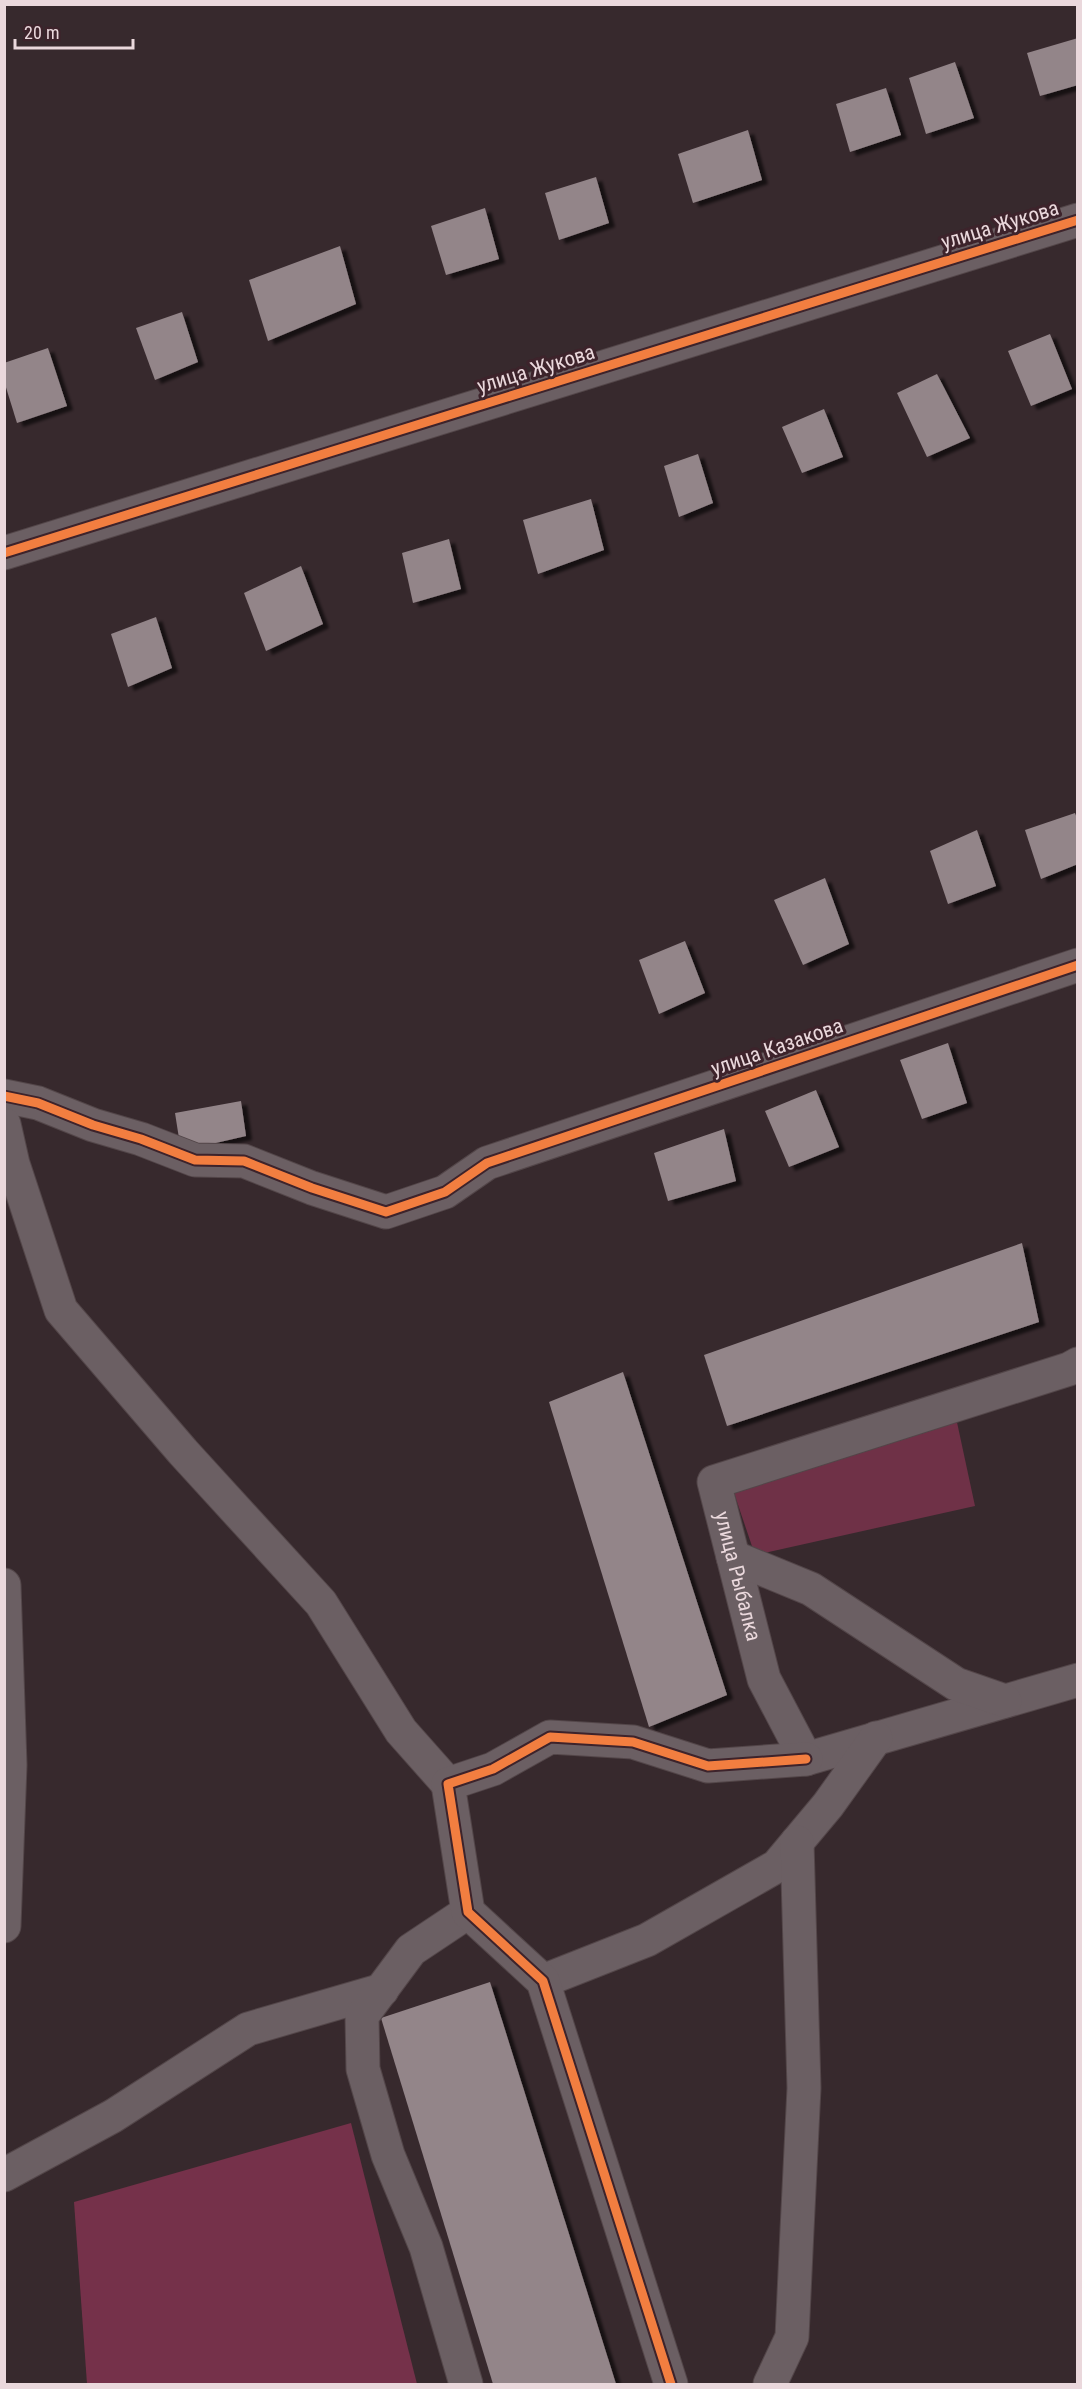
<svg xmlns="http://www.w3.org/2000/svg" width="1082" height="2389" font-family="'Roboto Condensed',sans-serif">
<defs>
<filter id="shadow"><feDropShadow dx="6" dy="4" stdDeviation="1.5" flood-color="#0009"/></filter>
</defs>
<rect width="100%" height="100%" fill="#37292d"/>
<polygon fill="#6f3147" points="955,1413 975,1506 755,1555 732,1487"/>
<polygon fill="#75314a" points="351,2123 417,2384 87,2384 74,2202"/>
<g fill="#938589" filter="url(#shadow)">
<polygon points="1078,38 1078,85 1040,96 1027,53"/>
<polygon points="955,62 974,118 926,134 909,78"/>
<polygon points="886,88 901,135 850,152 836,104"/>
<polygon points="748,130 762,180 693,203 678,154"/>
<polygon points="596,177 609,223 559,240 545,193"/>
<polygon points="485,208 499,259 446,275 431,226"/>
<polygon points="340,246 356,304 268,341 249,280"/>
<polygon points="182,312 198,362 155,380 136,328"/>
<polygon points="1050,334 1072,389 1031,406 1008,351"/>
<polygon points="48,348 67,406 17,423 4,381 4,363"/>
<polygon points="937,374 970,438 927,457 897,393"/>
<polygon points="824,409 843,457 802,473 782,427"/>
<polygon points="698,454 713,503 679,517 664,466"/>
<polygon points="591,499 604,550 538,574 523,520"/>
<polygon points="449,539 461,589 413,603 402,553"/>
<polygon points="301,566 323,624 266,651 244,593"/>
<polygon points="156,617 172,668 128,687 111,634"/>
<polygon points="1075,813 1078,821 1078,864 1041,879 1025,830"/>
<polygon points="977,830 996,886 948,904 930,851"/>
<polygon points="825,878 849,944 803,965 774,900"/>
<polygon points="685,941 705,993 659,1014 639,960"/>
<polygon points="948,1043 967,1103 922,1119 900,1060"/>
<polygon points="816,1090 839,1147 789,1167 765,1111"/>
<polygon points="241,1101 246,1136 181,1151 175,1113"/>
<polygon points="724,1129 736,1181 668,1201 654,1153"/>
<polygon points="1022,1243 1039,1322 727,1426 704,1355"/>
<polygon points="623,1372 727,1695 649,1727 549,1402"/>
<polygon points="490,1982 616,2384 493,2384 381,2018"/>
</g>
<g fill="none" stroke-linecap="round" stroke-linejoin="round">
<g stroke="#534649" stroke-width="35">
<g id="minor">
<polyline points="4,553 1078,220"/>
<polyline points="4,1096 38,1103 93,1125 141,1139 195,1160 244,1161 312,1188 386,1212 445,1192 487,1163 1078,965"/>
<polyline points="4,1124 13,1164 61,1310 183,1452 321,1603 401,1731 448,1784"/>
<path id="s1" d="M1078 1364 1069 1369 714 1482 764 1679 806 1759 1078 1680"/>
<polyline points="733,1557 811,1589 956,1684 1005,1701"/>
<polyline points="4,1585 10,1765 4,1926"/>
<polyline points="543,1981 647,1940 777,1866 828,1805 876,1738"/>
<polyline points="4,2175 113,2116 248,2029 382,1990"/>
<polyline points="466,2384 426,2247 388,2155 363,2069 362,2016 411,1950 468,1912"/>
<polyline points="671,2384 543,1981 468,1912 448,1784 493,1769 550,1737 633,1742 708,1766 806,1759"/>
<polyline points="770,2384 792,2337 797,2230 804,2088 797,1842"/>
</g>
</g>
<use href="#minor" stroke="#6b5f63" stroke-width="33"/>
<g stroke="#3d232b" stroke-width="13">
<g id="cycleway">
<polyline points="4,553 1078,220"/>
<polyline points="4,1096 38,1103 93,1125 141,1139 195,1160 244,1161 312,1188 386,1212 445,1192 487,1163 1078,965"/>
<polyline points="671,2384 543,1981 468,1912 448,1784 493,1769 550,1737 633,1742 708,1766 806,1759"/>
</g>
</g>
<use href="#cycleway" stroke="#f27e40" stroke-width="9"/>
</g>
<g text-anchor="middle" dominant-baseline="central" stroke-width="6" stroke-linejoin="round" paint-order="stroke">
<g font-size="21" fill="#ead8dc" stroke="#3d232b">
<text transform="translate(1000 225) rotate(-17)">улица Жукова</text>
<text transform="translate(536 369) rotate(-17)">улица Жукова</text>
<text transform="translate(777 1047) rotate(-19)">улица Казакова</text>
<text stroke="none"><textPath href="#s1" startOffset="480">улица Рыбалка</textPath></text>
</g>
</g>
<rect width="1082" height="2389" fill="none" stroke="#ead8dc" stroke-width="12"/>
<path d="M15 39v9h118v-9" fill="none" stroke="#ead8dc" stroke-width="3"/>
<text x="24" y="39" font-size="18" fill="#ead8dc" stroke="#3d232b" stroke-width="4.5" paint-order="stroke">20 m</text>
</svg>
